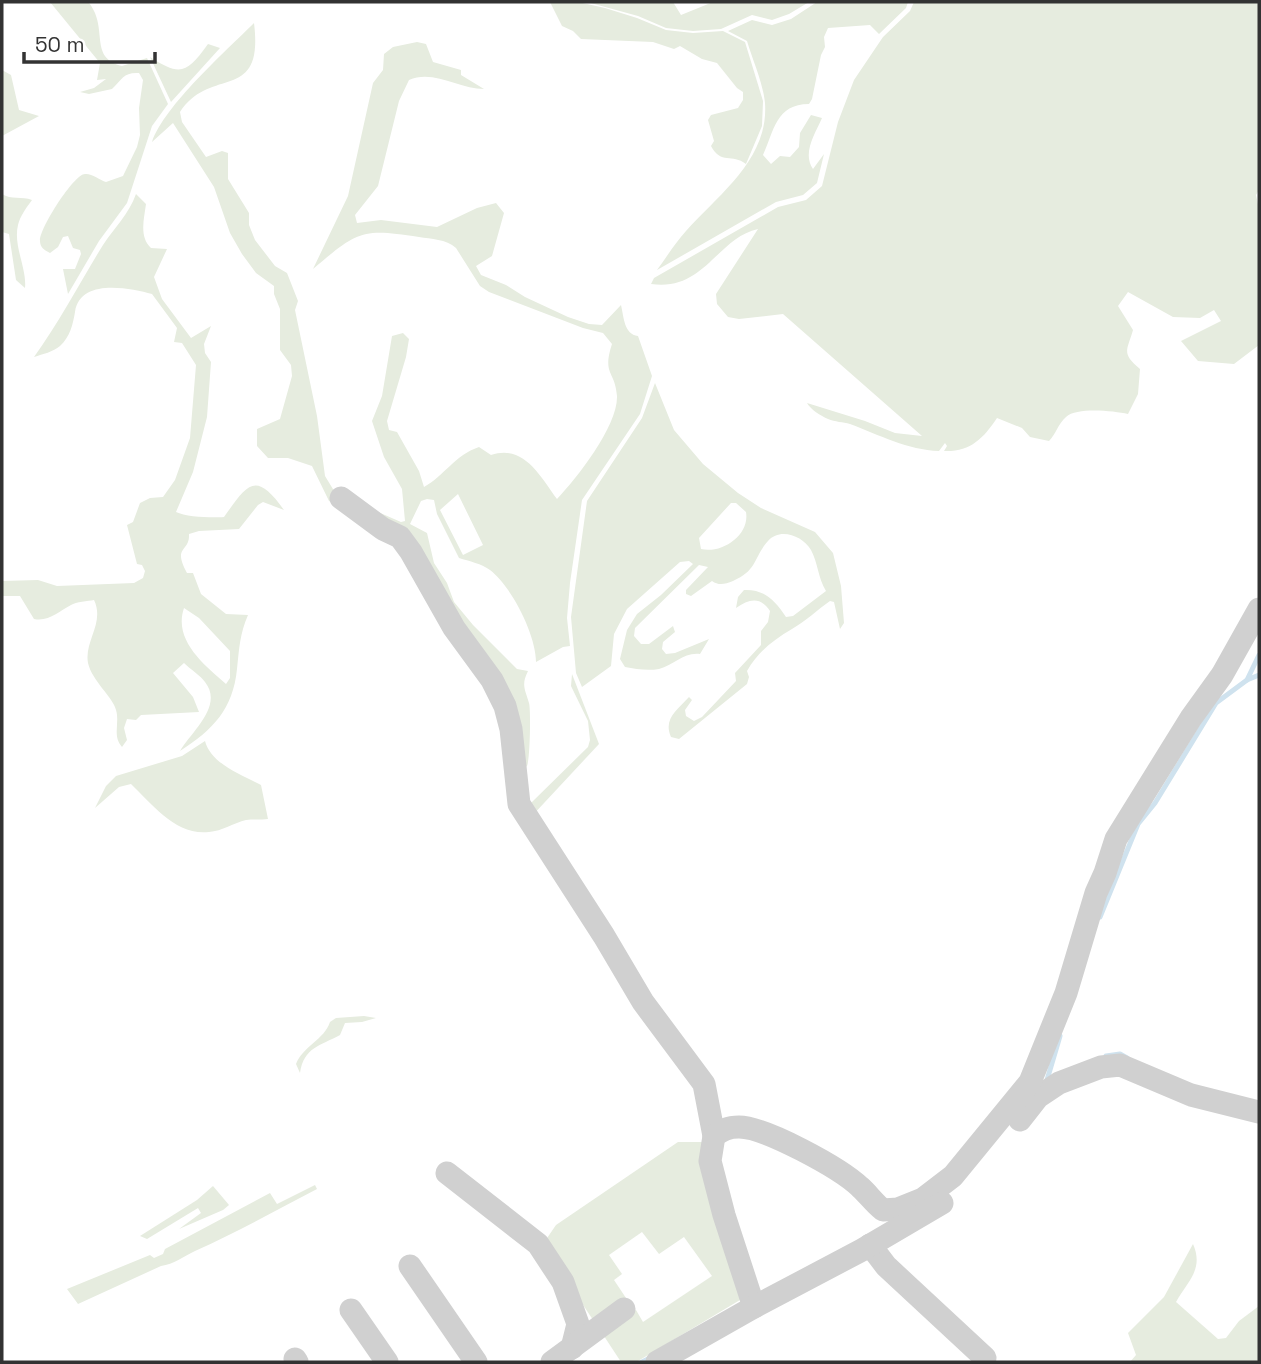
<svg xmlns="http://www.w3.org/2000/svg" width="1261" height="1364" font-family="'Space Grotesk',sans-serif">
<rect width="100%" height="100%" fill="#fff"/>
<g fill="#e6ecdf" fill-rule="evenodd">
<path d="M50 2 89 3C109 28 88 58 122 66L147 58 168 104 152 126 127 203 99 241 68 294 63 269H75L81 254 80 250 73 248 68 236 63 237 58 247 50 253C44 250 40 247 40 241 39 229 74 174 85 174 91 173 100 180 106 182L123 176 137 147 140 135 139 108 143 80 139 73C124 72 122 79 112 89L89 94 80 92 94 88 106 79 97 80 100 63Z"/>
<path d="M550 2H578L605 8 637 18 666 30 693 33 723 31 745 42 763 101 762 126 746 164C732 153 721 165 711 146L714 141 708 120 711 115 738 108 743 100V92L737 88 717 63 702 59 680 46 674 49 653 42 581 39 573 31 562 26Z"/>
<polygon points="587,2 673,2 681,15 713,2 809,2 789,14 772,20 752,15 721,29 693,31 666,28 638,16"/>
<path d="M817 2H908L906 8 879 34 870 25 828 28 824 37 825 47 821 55 812 99 809 104C776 104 774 131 763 155L771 164 780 156 790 157 799 147 800 133 811 115 822 118C815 134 802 153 813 169L824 154 817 183 803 195 776 202 657 270C666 258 675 243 686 231 719 194 769 159 765 103 763 83 753 61 747 41L728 31 752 20 772 25 791 19Z"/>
<path d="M914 2H1259V190L1256 195 1259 209V345L1234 364 1198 361 1181 341 1221 321 1214 310 1200 318 1173 317 1128 292 1118 306 1133 330C1127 351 1121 353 1140 369L1138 394 1128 414C1113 411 1077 407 1066 417 1058 424 1056 434 1049 441L1030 437 1022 428 997 418C983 439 970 452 944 451L947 446 945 443 939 451C908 450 879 435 850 424 843 422 835 422 828 419 821 416 810 409 807 403L865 421 895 433 922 436 783 314 739 319 728 317 717 304 716 294 758 229C717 238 704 292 651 284L654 278 778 207 806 200 822 186 838 122 854 80 883 37 910 11Z"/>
<path d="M254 23C264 104 211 65 180 112L182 122 206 157 222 151 228 153V179L249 213V225L255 240 275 266 287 273 298 301 295 310 317 416 325 476 339 499 363 520 329 501 312 466 288 458H268L257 446V429L280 419 292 376 291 365 280 350V309L274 294V286L256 273 242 254 230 233 214 187 173 123 152 142C164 106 226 51 254 23Z"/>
<path d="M417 42 426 44 433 62 461 70V75L484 89C460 89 433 69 409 80L399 101 378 186 355 215 357 223 381 220 437 227 477 208 496 203 504 213 492 256 476 266 481 275 506 285 525 297 568 317 589 324 602 325 621 305C624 318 624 334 638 336L652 376 640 414 582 500 570 583 567 618 570 646 563 647 536 662C536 635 512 587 490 570 482 564 469 561 459 558L437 514 434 500 427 499 421 501 410 524 427 533 434 563 447 583 454 602 473 625 517 669 528 671C521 685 525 689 529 703 531 709 530 760 527 766 527 766 520 773 519 774L515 728 378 512 401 522 405 521 402 489 384 457 372 421 382 396 392 336 403 333 409 339 406 357 387 421 389 430 397 432 419 471 424 487C444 476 455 455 479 447L491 455C524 444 540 476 557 499 577 478 618 426 617 396 615 370 602 375 612 344L603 333 583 328 489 292 480 286 456 248C446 239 431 239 419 237 361 228 358 231 313 269L348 196 373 83 383 70 384 54 393 47ZM458 494 483 545 463 555 440 510Z"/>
<path d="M208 44 220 48 171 102 150 57C181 77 187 73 208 44Z"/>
<polygon points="2,70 11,75 19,110 39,116 2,136"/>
<path d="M2 194C11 200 22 196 32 200 27 207 20 216 18 225 13 246 27 268 25 288L16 280 9 234 2 232Z"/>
<path d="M136 194 146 204C144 219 139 237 151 248L167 249 154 277 162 299 191 338 211 326 204 344 205 353 211 362 207 417 193 472 176 512C186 517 212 518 224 517 247 485 255 469 284 510L263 502 258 505 239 529 199 531 189 534C190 553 172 545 187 573H193L201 594 226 614 248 615C240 633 239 649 237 669 233 709 213 730 180 751 191 732 224 706 205 682 201 676 190 669 184 663L173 673 193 697 199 712 141 715 136 720 127 719 124 728 127 740 122 747C112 736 120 723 116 710 113 697 92 681 88 663 84 641 105 623 94 600 88 601 76 602 71 605 59 611 49 622 34 619L20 596H2V581L38 580 57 586 134 583 143 578 145 571 142 565 137 564 127 525 133 522 140 503 150 498 163 497 175 480 190 438 196 365 182 343 174 342 177 328 152 294C129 288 80 278 75 312 73 324 70 337 60 346 53 352 43 354 34 357 60 321 80 282 103 245 114 228 129 214 136 194ZM184 608 199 618 230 651V678L226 684C204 665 173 640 184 608Z"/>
<path d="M655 383 674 430 703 464 738 493 761 508 815 532 833 553 841 586 844 623 840 629 834 602 830 601C817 610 806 621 792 629 773 640 758 652 747 671L749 677 747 684 679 739 671 737C663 719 677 710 689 697L692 700 685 710 686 716 694 721 702 717 736 681 735 673 761 645V631L768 622 770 611C760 596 749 599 736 608L738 597 744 590C765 589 775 601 786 617L793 616 826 591C818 578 818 563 811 550 803 536 780 527 768 541 753 558 758 570 733 581 725 584 719 586 712 581L691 596 686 594V590L708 567 699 565 635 628 634 636 641 644H649L673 626 675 632 663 642 662 649 666 654 675 653 709 639 700 654C684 652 674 665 659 669 647 671 636 669 625 667L620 659 627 630 637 614 661 595 693 564 689 561 680 562 627 609 614 634 611 666 582 687 576 673 571 617 587 501 642 418ZM731 503H736L746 512C750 535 722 554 701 549L699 538Z"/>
<polygon points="572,674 599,744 531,817 531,803 588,747 590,740 588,721 571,686"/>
<path d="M205 741C211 764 242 775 261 785L268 819C261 820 253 819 246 820 234 823 222 831 209 832 176 836 152 804 131 784L119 787 95 808 106 786 116 776 182 756Z"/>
<path d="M364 1016 376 1018 362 1022 345 1023 340 1035C320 1046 304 1047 300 1073L296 1064C303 1046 324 1040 330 1022L336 1018Z"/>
<polygon points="678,1142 703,1142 745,1297 638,1361 621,1362 602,1333 636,1310 643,1322 712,1276 684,1237 659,1254 642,1232 609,1255 622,1274 614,1280 628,1301 595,1323 543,1244 556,1225"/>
<path d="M315 1185 317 1189C277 1210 237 1232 195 1251 183 1257 174 1264 161 1266L78 1304 67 1289 150 1255 154 1258 163 1254 165 1249 270 1193 277 1204Z"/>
<polygon points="213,1186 229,1205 223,1210 179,1229 201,1213 198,1208 147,1239 140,1236 197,1200"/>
<path d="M1193 1244C1204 1269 1188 1281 1176 1302L1218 1339 1226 1338 1239 1321 1259 1306V1362H1130L1136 1355 1128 1333 1164 1297Z"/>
</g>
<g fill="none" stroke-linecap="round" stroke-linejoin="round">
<g stroke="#cfe2ee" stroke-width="5">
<polyline points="1247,680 1259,655"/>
<polyline points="1100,917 1138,824 1155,803 1216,703 1247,680 1259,675"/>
<polyline points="1106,1056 1120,1054 1127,1058"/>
<polyline points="1047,1080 1060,1036"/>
<polyline points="642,1362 652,1357"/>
</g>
<g stroke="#d0d0d0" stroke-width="23">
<polyline points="341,498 383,529 400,537 411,552 454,628 492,680 505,706 511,729 519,804 604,936 643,1002 704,1084 714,1136"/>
<polyline points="1020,1120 1038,1097 1059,1083 1101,1067 1120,1065 1191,1095 1259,1112"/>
<polyline points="447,1173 538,1244 563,1282 578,1324 572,1348"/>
<polyline points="870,1245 886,1266 985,1358 983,1362"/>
<polyline points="410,1266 476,1362"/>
<path d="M754 1307 724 1215 710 1161 714 1136C722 1130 728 1127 739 1127 765 1127 840 1168 860 1187 868 1194 874 1203 883 1210L898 1209 923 1199 953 1176 1030 1082 1066 993 1096 893 1105 873 1116 839 1191 718 1222 675 1259 609"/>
<polyline points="351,1310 387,1362"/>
<polyline points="295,1359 297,1362"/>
<polyline points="552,1362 624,1309"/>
<polyline points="657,1362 754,1307 862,1250 942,1203"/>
</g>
</g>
<rect width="1261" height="1364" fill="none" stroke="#333333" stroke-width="7"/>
<path d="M24 52v10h131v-10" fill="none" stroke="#333333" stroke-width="3.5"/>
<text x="35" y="52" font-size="21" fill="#333333" stroke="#ffffff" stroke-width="5" paint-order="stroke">50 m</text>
</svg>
